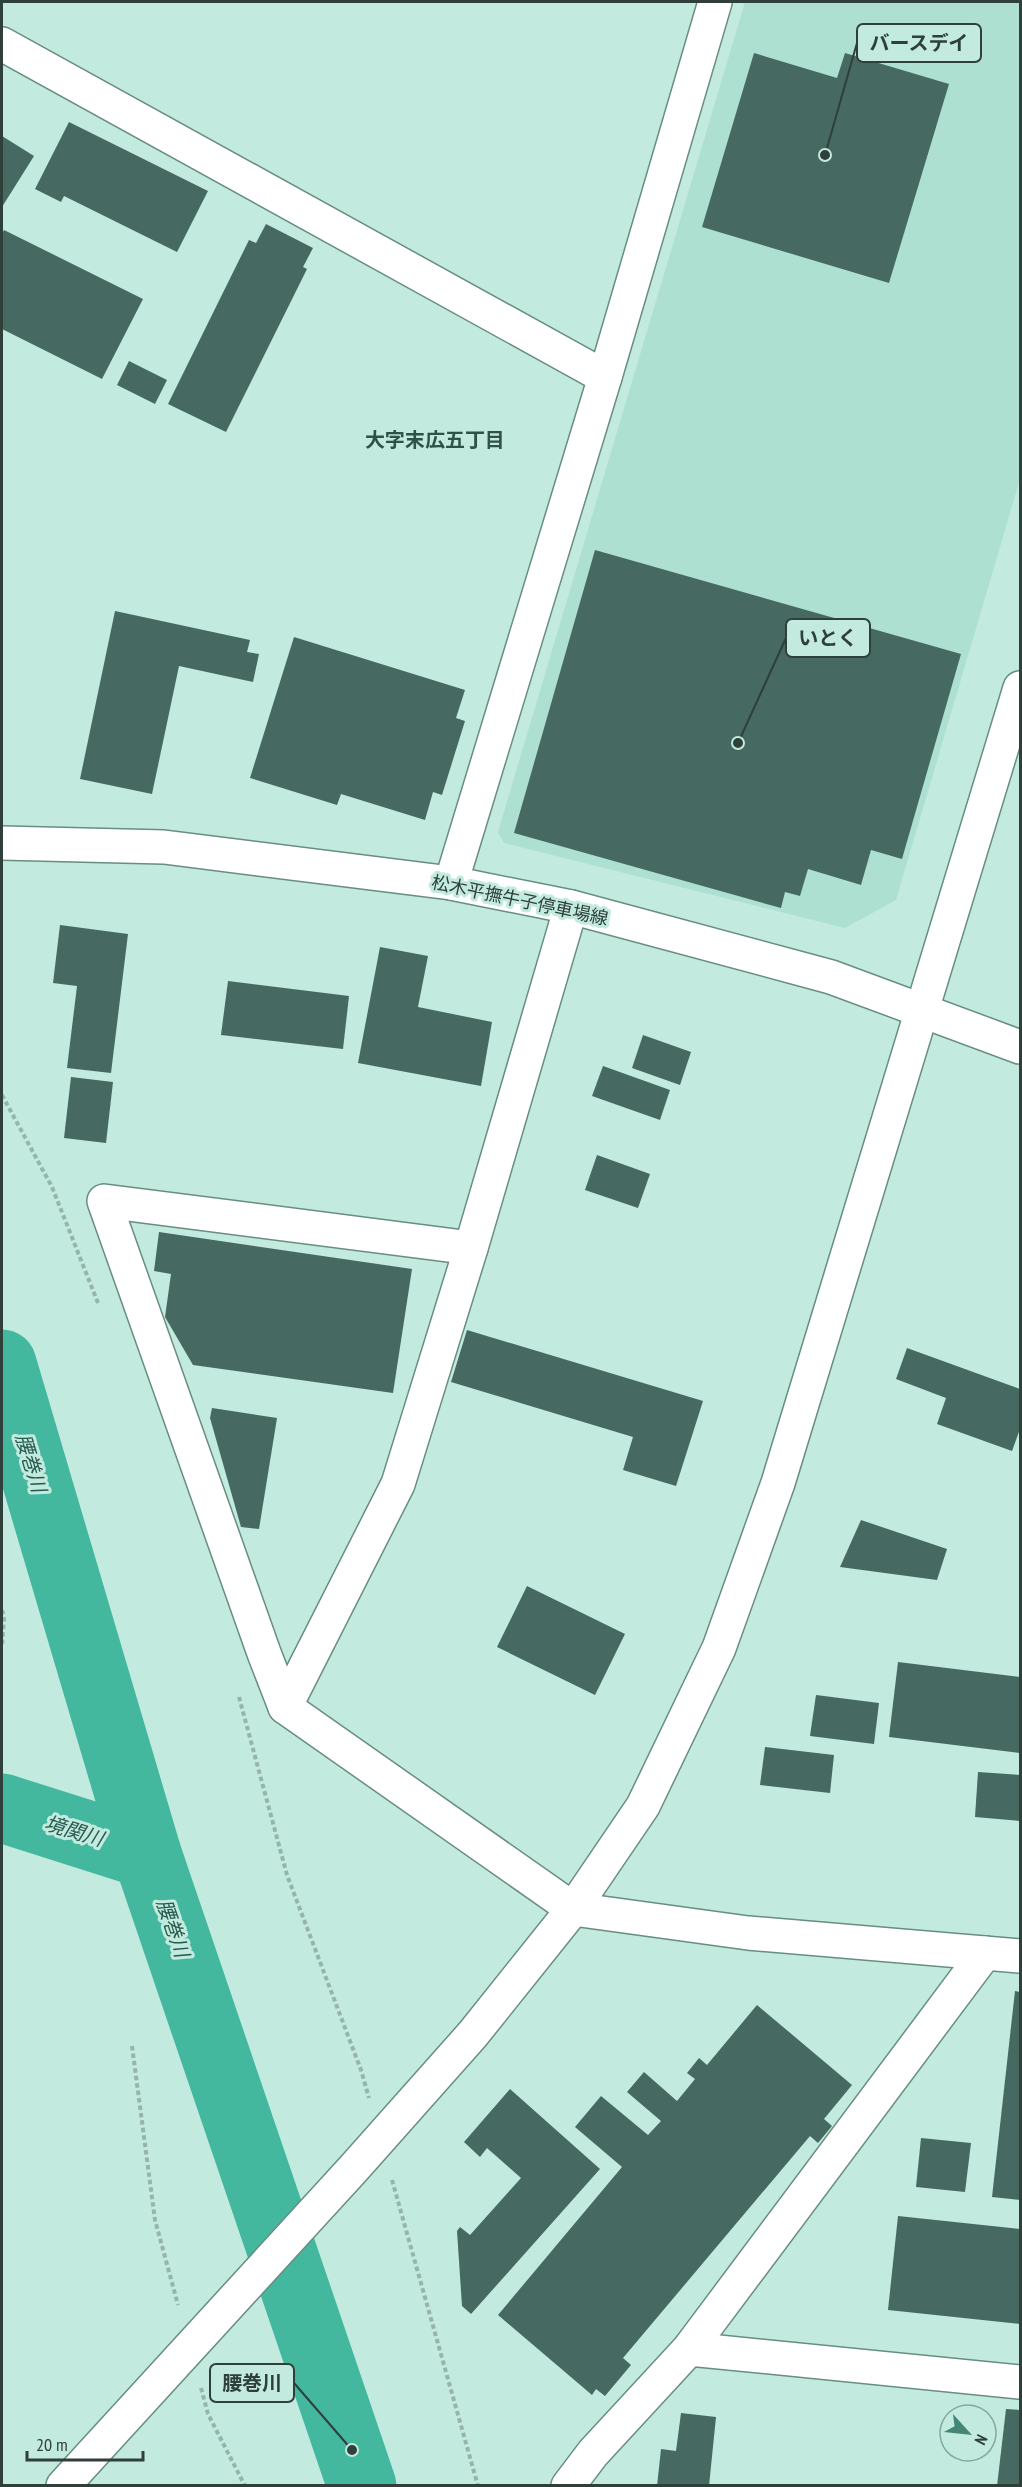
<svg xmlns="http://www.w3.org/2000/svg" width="1022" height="2487" font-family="'PT Sans Narrow','Noto Sans JP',sans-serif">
<rect width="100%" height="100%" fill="#c2eadf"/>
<polygon fill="#aee0d2" points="745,2 1020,2 1020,479 896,900 845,928 504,843 498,832"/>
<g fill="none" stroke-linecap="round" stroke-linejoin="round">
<g stroke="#43b89f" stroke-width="69">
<polyline points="2,1364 147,1854 362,2486"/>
<polyline points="2,1808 147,1854"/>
</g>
</g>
<g fill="#466a61">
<polygon points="754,53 837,78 845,53 949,84 889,283 702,227"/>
<polygon points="69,122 208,191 177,252 64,196 61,202 35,189"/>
<polygon points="2,136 34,156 2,207"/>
<polygon points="266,224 313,248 303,267 307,269 226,432 168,404 249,240 256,243"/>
<polygon points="4,230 143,299 102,379 2,329 2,234"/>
<polygon points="129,361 167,380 155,404 117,385"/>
<polygon points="595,550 961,654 902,859 871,850 861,885 808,869 800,896 785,892 781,908 514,833"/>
<polygon points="115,611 250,640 247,652 259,654 253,682 179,666 152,794 80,779"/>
<polygon points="294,637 465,690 456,718 465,721 442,795 433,792 425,820 341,794 337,805 250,778"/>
<polygon points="60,925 128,934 111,1073 67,1068 77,986 53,983"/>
<polygon points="380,947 428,956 418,1007 492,1022 481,1086 358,1063"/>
<polygon points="228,981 349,996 343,1049 221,1035"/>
<polygon points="643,1035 691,1052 680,1085 632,1068"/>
<polygon points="603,1066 670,1090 660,1120 592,1096"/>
<polygon points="71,1077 113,1082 106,1143 64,1138"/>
<polygon points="597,1155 650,1174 638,1208 585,1190"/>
<polygon points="159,1232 412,1269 393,1393 193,1365 165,1317 171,1274 154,1271"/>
<polygon points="467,1330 703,1401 676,1486 623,1470 633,1437 451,1382"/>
<polygon points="907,1348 1020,1389 1020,1429 1012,1451 937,1424 946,1398 896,1379"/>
<polygon points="212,1408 277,1418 259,1529 241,1527 210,1418"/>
<polygon points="861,1520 947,1549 937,1580 840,1567"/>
<polygon points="527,1586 625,1634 595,1695 497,1647"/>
<polygon points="898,1662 1020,1677 1020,1753 889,1737"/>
<polygon points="816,1695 879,1703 874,1744 810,1736"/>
<polygon points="765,1747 834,1755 830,1793 760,1785"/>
<polygon points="978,1772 1020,1775 1020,1821 975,1817"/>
<polygon points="1015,1991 1020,1992 1020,2200 992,2197"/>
<polygon points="757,2005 852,2085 824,2119 832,2126 818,2143 810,2136 623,2358 631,2365 605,2396 596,2389 592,2395 498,2315 622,2167 575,2127 601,2096 648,2135 661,2121 627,2092 644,2072 677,2101 695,2079 687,2073 699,2058 707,2065"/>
<polygon points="510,2089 600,2169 471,2314 462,2306 457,2231 460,2227 470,2235 521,2178 487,2148 480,2157 464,2142"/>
<polygon points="921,2138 971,2143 965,2192 916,2187"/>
<polygon points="898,2216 1020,2229 1020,2324 888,2310"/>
<polygon points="1006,2409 1020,2410 1020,2486 997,2486"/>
<polygon points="681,2413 716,2417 709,2486 657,2486 661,2449 676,2451"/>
</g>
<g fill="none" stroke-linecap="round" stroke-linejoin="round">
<g stroke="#688d83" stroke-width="36">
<g id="minor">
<polyline points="2,44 605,377"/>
<polyline points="451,883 605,377 715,2"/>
<polyline points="471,1248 104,1201 264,1653 285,1707 573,1909 748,1933 1020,1956"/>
<polyline points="285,1707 398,1484 471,1248 571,907"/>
<polyline points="689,2349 1020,2382"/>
<polyline points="63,2486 354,2168 473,2034 573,1909 643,1806 719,1648 778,1483 1020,688"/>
<polyline points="568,2486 593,2453 689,2349 985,1953"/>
</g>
</g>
<g stroke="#688d83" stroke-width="36">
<polyline id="major" points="2,843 164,847 451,883 571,907 831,977 1020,1047"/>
</g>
<g stroke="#95b5ac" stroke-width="4" stroke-dasharray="4.5 3" stroke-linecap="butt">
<polyline points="2,1095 52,1187 98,1303"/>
<polyline points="2,1610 4,1617 2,1646"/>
<polyline points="239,1697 287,1875 361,2070 369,2098"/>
<polyline points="132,2046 155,2220 178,2305"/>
<polyline points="392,2180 478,2486"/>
<polyline points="201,2388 208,2414 245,2486"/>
</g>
<use href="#minor" stroke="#fff" stroke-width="33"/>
<use href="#major" stroke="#fff" stroke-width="33"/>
</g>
<g text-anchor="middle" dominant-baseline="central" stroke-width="6" stroke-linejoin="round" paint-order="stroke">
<g font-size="18" fill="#2f3f3a" stroke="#c2eadf">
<text transform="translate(520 900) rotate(12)">松木平撫牛子停車場線</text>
</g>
<g font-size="20" font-weight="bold" fill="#2e5148" stroke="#c2eadf">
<text x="435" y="440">大字末広五丁目</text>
</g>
<g font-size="20" font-style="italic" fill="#295a4e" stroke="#c2eadf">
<text transform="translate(31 1463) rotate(73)">腰巻川</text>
<text transform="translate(74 1831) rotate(17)">境関川</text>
<text transform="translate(173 1928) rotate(71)">腰巻川</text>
</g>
</g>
<path fill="none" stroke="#2f3f3a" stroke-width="2" d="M825 155L857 43M738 743L786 638M352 2450L294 2383"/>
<g fill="#2f3f3a" stroke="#c2eadf" stroke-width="2">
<circle cx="825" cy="155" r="6"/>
<circle cx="738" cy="743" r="6"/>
<circle cx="352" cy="2450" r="6"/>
</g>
<g fill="#c2eadf" stroke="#2f3f3a" stroke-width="2">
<rect x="857" y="24" width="124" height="38" rx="6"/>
<rect x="786" y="619" width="84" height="38" rx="6"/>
<rect x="210" y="2364" width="84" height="38" rx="6"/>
</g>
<g font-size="20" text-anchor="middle" font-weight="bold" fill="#2f3f3a">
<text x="919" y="50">バースデイ</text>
<text x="828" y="645">いとく</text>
<text x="252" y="2390">腰巻川</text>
</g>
<rect width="1022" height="2487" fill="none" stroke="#2f3f3a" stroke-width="6"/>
<g transform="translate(968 2433) rotate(117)"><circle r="28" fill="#c2eadf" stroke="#87a69d" stroke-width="1.5"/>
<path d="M0-4.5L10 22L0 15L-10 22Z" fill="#448676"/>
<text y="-9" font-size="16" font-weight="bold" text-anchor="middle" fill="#2f3f3a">N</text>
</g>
<path d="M27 2451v9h116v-9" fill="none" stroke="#2f3f3a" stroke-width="3"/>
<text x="36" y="2451" font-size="18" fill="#2f3f3a" stroke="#c2eadf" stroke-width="4.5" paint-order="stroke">20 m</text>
</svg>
